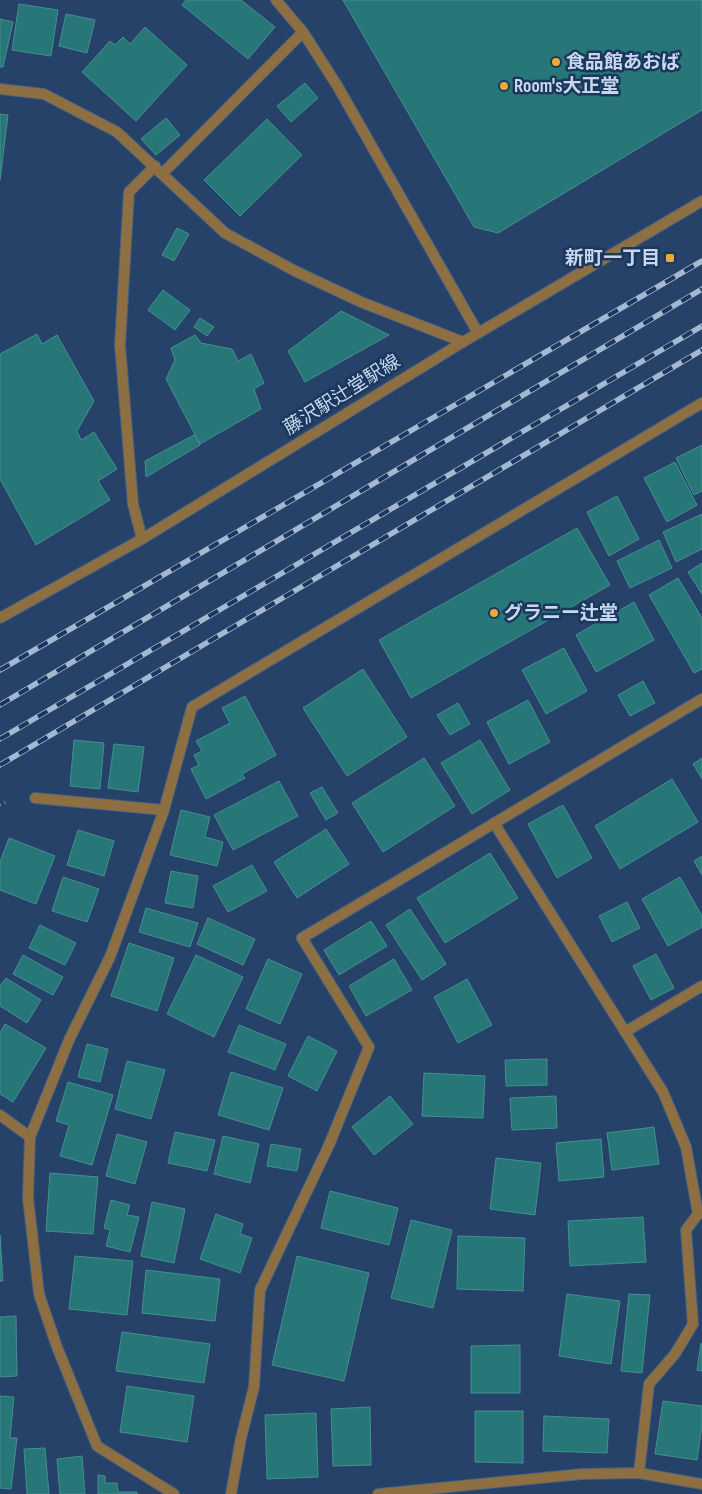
<svg xmlns="http://www.w3.org/2000/svg" width="702" height="1494" font-family="'Sofia Sans Condensed','Noto Sans JP',sans-serif">
<rect width="100%" height="100%" fill="#264268"/>
<g fill="#287778" stroke="#448f91">
<polygon points="186,0 241,0 275,27 248,59 182,5"/>
<polygon points="343,0 702,0 702,110 498,233 474,227"/>
<polygon points="19,4 58,10 51,56 12,50"/>
<polygon points="66,14 95,20 87,53 59,46"/>
<polygon points="0,19 13,22 3,67 0,67"/>
<polygon points="145,27 187,65 136,121 82,72 110,41 115,45 123,37 130,44"/>
<polygon points="305,83 318,98 291,122 277,106"/>
<polygon points="0,114 8,115 0,180"/>
<polygon points="166,118 180,135 156,155 141,139"/>
<polygon points="267,119 302,155 240,216 204,180"/>
<polygon points="177,228 189,234 174,261 162,255"/>
<polygon points="163,290 190,310 175,330 148,310"/>
<polygon points="341,311 389,335 305,382 288,351"/>
<polygon points="200,318 214,327 207,336 194,327"/>
<polygon points="37,334 42,344 57,335 94,401 77,431 81,440 94,432 117,469 98,481 110,500 36,545 0,479 0,354"/>
<polygon points="195,335 201,343 232,349 238,361 251,354 264,383 254,389 261,409 200,444 166,379 175,360 171,348"/>
<polygon points="194,435 200,445 146,477 145,461"/>
<polygon points="702,445 702,491 694,495 676,458"/>
<polygon points="675,462 697,505 667,522 644,478"/>
<polygon points="617,496 639,539 609,556 587,512"/>
<polygon points="702,514 702,549 676,562 663,532"/>
<polygon points="577,528 610,585 411,698 379,640"/>
<polygon points="659,540 672,568 630,588 617,561"/>
<polygon points="702,563 702,594 688,572"/>
<polygon points="678,578 702,618 702,669 694,673 649,595"/>
<polygon points="634,602 654,640 596,672 576,635"/>
<polygon points="564,648 587,691 546,714 522,670"/>
<polygon points="363,669 407,737 347,776 303,708"/>
<polygon points="643,681 655,703 630,716 618,695"/>
<polygon points="245,696 276,755 242,774 245,778 206,799 191,769 199,765 194,755 202,751 196,741 230,723 222,708"/>
<polygon points="528,700 550,742 509,764 487,722"/>
<polygon points="458,703 470,724 450,735 437,715"/>
<polygon points="74,740 104,743 100,789 70,786"/>
<polygon points="480,740 510,790 472,814 441,763"/>
<polygon points="114,744 144,747 138,792 108,788"/>
<polygon points="424,758 455,806 383,852 352,803"/>
<polygon points="702,758 702,779 693,764"/>
<polygon points="672,779 698,822 620,869 595,826"/>
<polygon points="279,781 298,816 233,850 214,815"/>
<polygon points="322,787 338,813 326,820 310,793"/>
<polygon points="563,805 592,858 557,878 528,824"/>
<polygon points="181,810 210,817 205,837 223,842 217,866 170,855"/>
<polygon points="326,829 349,864 297,898 274,862"/>
<polygon points="78,830 114,841 104,876 67,865"/>
<polygon points="9,838 55,856 36,904 0,890 0,862"/>
<polygon points="490,853 518,898 445,943 417,898"/>
<polygon points="702,856 702,875 694,861"/>
<polygon points="252,865 267,891 228,912 213,886"/>
<polygon points="171,871 198,876 193,908 165,903"/>
<polygon points="63,877 99,889 87,922 52,911"/>
<polygon points="680,877 702,916 702,927 668,946 642,899"/>
<polygon points="627,902 640,928 612,942 599,916"/>
<polygon points="146,908 198,923 190,947 139,932"/>
<polygon points="410,909 446,964 422,980 386,925"/>
<polygon points="208,918 255,939 243,965 197,944"/>
<polygon points="371,921 387,946 339,975 324,950"/>
<polygon points="40,925 76,943 65,965 29,948"/>
<polygon points="129,943 174,958 157,1011 111,996"/>
<polygon points="656,954 674,988 651,1000 633,966"/>
<polygon points="23,955 63,977 53,995 13,974"/>
<polygon points="196,955 243,977 214,1037 167,1014"/>
<polygon points="268,959 302,974 280,1024 246,1009"/>
<polygon points="394,959 412,990 366,1016 349,986"/>
<polygon points="6,978 41,1000 27,1023 0,1006 0,986"/>
<polygon points="467,979 492,1025 458,1043 434,997"/>
<polygon points="5,1024 46,1048 13,1102 0,1094 0,1033"/>
<polygon points="239,1025 286,1044 275,1070 228,1052"/>
<polygon points="308,1036 337,1051 317,1091 288,1076"/>
<polygon points="87,1044 108,1049 100,1082 78,1077"/>
<polygon points="547,1059 547,1085 506,1086 505,1060"/>
<polygon points="127,1061 165,1070 151,1119 115,1109"/>
<polygon points="231,1072 283,1088 269,1130 218,1115"/>
<polygon points="424,1073 485,1076 483,1118 422,1116"/>
<polygon points="68,1082 113,1095 92,1165 60,1156 69,1125 56,1121"/>
<polygon points="390,1096 413,1124 374,1155 352,1127"/>
<polygon points="556,1096 557,1128 512,1130 510,1098"/>
<polygon points="654,1127 659,1164 612,1170 607,1133"/>
<polygon points="175,1132 215,1140 207,1171 168,1163"/>
<polygon points="117,1134 147,1142 135,1184 106,1176"/>
<polygon points="223,1136 259,1144 250,1183 214,1174"/>
<polygon points="601,1139 604,1177 559,1181 556,1143"/>
<polygon points="271,1144 301,1149 297,1171 267,1166"/>
<polygon points="496,1158 541,1163 535,1215 490,1209"/>
<polygon points="50,1173 98,1177 93,1234 46,1231"/>
<polygon points="330,1191 398,1208 389,1245 321,1228"/>
<polygon points="111,1200 130,1205 127,1215 139,1217 130,1252 106,1246 110,1230 104,1228"/>
<polygon points="152,1202 185,1209 174,1263 141,1256"/>
<polygon points="216,1214 243,1224 240,1234 252,1238 240,1273 200,1259"/>
<polygon points="643,1217 646,1262 570,1266 568,1221"/>
<polygon points="411,1220 452,1230 433,1308 391,1298"/>
<polygon points="0,1235 3,1281 0,1281"/>
<polygon points="458,1236 525,1238 523,1291 457,1289"/>
<polygon points="75,1256 133,1261 127,1315 69,1309"/>
<polygon points="297,1256 369,1273 344,1381 272,1365"/>
<polygon points="146,1270 220,1279 215,1321 142,1313"/>
<polygon points="567,1294 620,1301 611,1364 559,1356"/>
<polygon points="629,1294 650,1295 642,1373 621,1371"/>
<polygon points="16,1316 17,1376 0,1377 0,1317"/>
<polygon points="122,1332 210,1344 204,1383 116,1371"/>
<polygon points="701,1343 702,1343 702,1371 697,1370"/>
<polygon points="520,1345 520,1393 471,1393 471,1346"/>
<polygon points="127,1386 194,1396 187,1442 120,1432"/>
<polygon points="0,1396 14,1397 10,1438 17,1438 11,1489 0,1488"/>
<polygon points="663,1401 702,1406 702,1426 697,1460 655,1454"/>
<polygon points="370,1407 371,1465 333,1466 331,1409"/>
<polygon points="475,1411 523,1411 523,1463 475,1462"/>
<polygon points="316,1413 318,1477 267,1479 265,1415"/>
<polygon points="544,1416 609,1419 607,1453 543,1451"/>
<polygon points="45,1448 49,1494 27,1494 24,1449"/>
<polygon points="82,1456 85,1494 60,1494 57,1459"/>
<polygon points="98,1475 105,1476 105,1483 117,1483 118,1492 137,1492 137,1494 98,1494"/>
</g>
<g fill="none" stroke-linecap="round" stroke-linejoin="round">
<g stroke="#466083" stroke-width="12">
<g id="service">
<polyline points="0,89 44,94 117,132 225,233 295,271 361,302 463,342"/>
<polyline points="163,173 303,32"/>
<polyline points="142,539 133,504 120,345 129,192 155,166"/>
<polyline points="35,798 164,810"/>
<polyline points="625,1032 702,986"/>
<polyline points="0,1115 30,1137"/>
<polyline points="231,1494 241,1438 254,1387 260,1290 329,1145 369,1047 302,938"/>
</g>
</g>
<g stroke="#466083" stroke-width="12">
<g id="minor">
<polyline points="276,0 303,32 338,87 478,333"/>
<polyline points="494,823 663,1092 686,1147 698,1214"/>
<polyline points="302,938 702,699"/>
<polyline points="639,1473 649,1384 675,1354 693,1324 686,1230 698,1214 702,1213"/>
<polyline points="174,1494 97,1446 57,1347 39,1294 28,1198 30,1137 69,1040 110,957 164,810 192,707 702,403"/>
<polyline points="378,1494 582,1474 639,1473 702,1484"/>
</g>
</g>
<g stroke="#466083" stroke-width="12">
<polyline id="tertiary" points="0,618 142,539 463,342 702,201"/>
</g>
<polyline stroke="#788ead" stroke-width="3" stroke-dasharray="1 4" stroke-linecap="butt" points="0,805 8,801"/>
<use href="#service" stroke="#8d6f41" stroke-width="10"/>
<use href="#minor" stroke="#8d6f41" stroke-width="10"/>
<use href="#tertiary" stroke="#8d6f41" stroke-width="10"/>
<g stroke="#a5b8d2" stroke-width="5.5">
<g id="rail">
<polyline points="0,670 702,261"/>
<polyline points="0,705 702,289"/>
<polyline points="0,739 702,326"/>
<polyline points="0,765 702,350"/>
</g>
</g>
<use href="#rail" stroke="#1c375d" stroke-width="4" stroke-dasharray="11" stroke-linecap="butt"/>
</g>
<g fill="#eaaa39" stroke="#1c375d" stroke-width="2">
<circle cx="556" cy="62" r="5"/>
<circle cx="504" cy="86" r="5"/>
<rect x="665" y="253" width="10" height="10" rx="2.5"/>
<circle cx="494" cy="613" r="5"/>
</g>
<g text-anchor="middle" dominant-baseline="central" stroke-width="5" stroke-linejoin="round" paint-order="stroke">
<g font-size="19" font-weight="bold" fill="#c6d7ee" stroke="#1c375d" text-anchor="start">
<text x="566" y="62">食品館あおば</text>
<text x="514" y="86">Room's大正堂</text>
<text x="660" y="258" text-anchor="end">新町一丁目</text>
<text x="504" y="613">グラニー辻堂</text>
</g>
<g font-size="19" fill="#c6d7ee" stroke="#1c375d">
<text transform="translate(342 395) rotate(-32)">藤沢駅辻堂駅線</text>
</g>
</g>
</svg>
